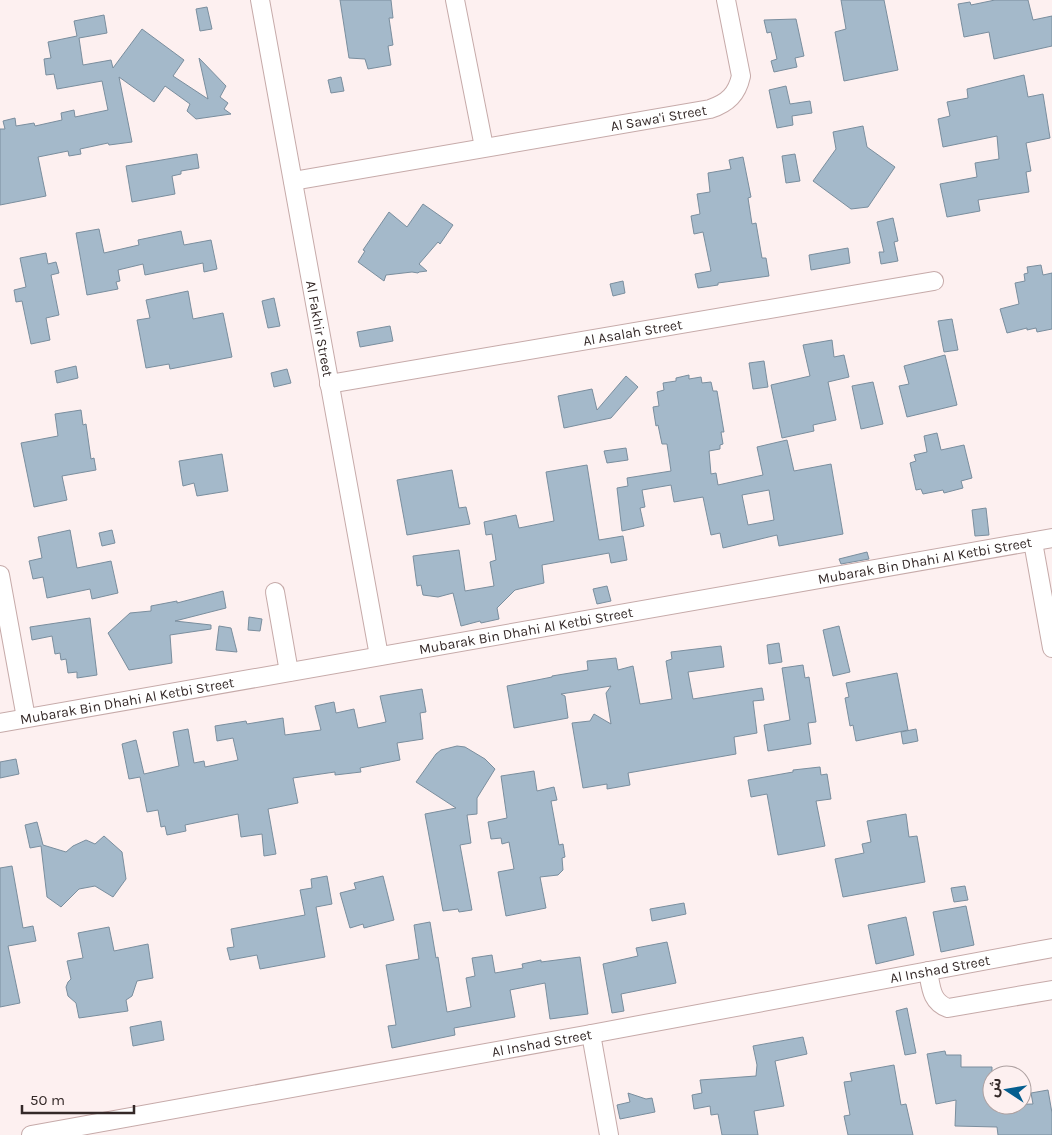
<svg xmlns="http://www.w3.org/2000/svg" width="1052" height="1135" font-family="Karla,'Noto Sans Arabic',sans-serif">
<rect width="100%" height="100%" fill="#fdf0f0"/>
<g fill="#a4b9ca" stroke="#7a8e9e" fill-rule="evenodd">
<polygon points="340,0 391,0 393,18 389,18 393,45 388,46 391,65 368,69 365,59 349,58"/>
<polygon points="841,0 884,0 898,70 844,81 835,32 846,29"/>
<polygon points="995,0 1028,0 1033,20 1052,16 1052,46 994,59 989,32 964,37 958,4 970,2 971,5"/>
<polygon points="207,7 212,29 200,31 196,9"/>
<polygon points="104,15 107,33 79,38 83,65 111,60 113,68 142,29 184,60 173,76 208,99 199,58 226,86 220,97 228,103 224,109 231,114 196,119 187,111 190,104 165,86 154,102 119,77 132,142 109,145 108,143 80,149 81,154 69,156 68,151 38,157 46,196 0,205 0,129 5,129 3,121 15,118 16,126 34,123 35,126 62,120 61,113 74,110 75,117 108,110 102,81 57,89 54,74 46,75 44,59 51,58 48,42 77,36 74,21"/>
<polygon points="796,19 804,56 795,58 797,67 774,72 771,61 777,59 771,32 767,33 764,20"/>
<polygon points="1024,75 1028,97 1043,94 1050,138 1026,143 1031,171 1026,172 1029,192 978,200 980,211 947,217 940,184 977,177 975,163 999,159 997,136 943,147 938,119 950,116 947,102 968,98 967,89"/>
<polygon points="341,77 344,91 331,93 328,80"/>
<polygon points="786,86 790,104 810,101 812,113 792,116 793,125 777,128 769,90"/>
<polygon points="863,126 867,147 895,167 868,207 851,209 813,181 836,149 833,132"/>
<polygon points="197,154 199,168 181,171 181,174 172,176 175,194 132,202 126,166"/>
<polygon points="795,154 800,181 786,183 782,156"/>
<polygon points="743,157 751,197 748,198 752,224 756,223 762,258 766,258 769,276 718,283 718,285 698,288 695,274 711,271 703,232 694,234 691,216 700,214 697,194 710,192 708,173 731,169 729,160"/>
<polygon points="423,204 453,225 440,244 438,242 419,264 427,271 419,272 418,273 412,272 386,275 384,281 358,262 365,251 363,250 389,212 407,227"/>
<polygon points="893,218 898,241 894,242 898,261 881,264 879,252 884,252 877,222"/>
<polygon points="99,229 104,253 139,245 138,240 181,231 184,245 211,240 217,269 204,272 203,263 145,275 143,264 118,270 120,281 116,282 118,289 87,295 76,233"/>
<polygon points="848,248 850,263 811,270 809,255"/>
<polygon points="46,253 48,264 56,262 59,273 51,275 59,315 46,318 50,340 31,344 22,301 16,302 14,290 26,287 20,258"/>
<polygon points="1041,265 1043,275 1052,273 1052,329 1037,332 1036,328 1027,330 1027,328 1007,333 1000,309 1019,304 1015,283 1025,281 1024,274 1028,273 1027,267"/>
<polygon points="623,281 625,293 613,296 610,284"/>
<polygon points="188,291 193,319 223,313 232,357 170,369 169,364 146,368 137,320 150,318 146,300"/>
<polygon points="274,298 280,326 268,328 262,301"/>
<polygon points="952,319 958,350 944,352 938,321"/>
<polygon points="390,326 393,341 360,347 357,332"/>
<polygon points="832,340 834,357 844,355 849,377 828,382 836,420 813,425 814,431 782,438 771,385 810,376 803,345"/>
<polygon points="945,355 957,405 907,417 899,386 909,384 904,366"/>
<polygon points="764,361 768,387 753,389 749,363"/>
<polygon points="76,366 78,378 57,383 55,371"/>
<polygon points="287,369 291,383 274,387 271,373"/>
<path d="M689 375V379L701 377 702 383 711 382 713 391H717L724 432H721L723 444 720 445V449L709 451 711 474 716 473 718 485 763 475 757 447 787 440 794 471 831 464 843 534 779 546 777 535 723 548 720 533 711 535 703 497 674 502 671 485 642 490 645 507 640 508 644 526 622 531 617 488 628 486 627 478 671 471 667 444H662L658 425 656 426 653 407 659 406 657 392 664 390 663 383 676 381V378ZM769 490 774 520 748 525 742 495Z"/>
<polygon points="626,376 638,387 611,418 564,428 558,396 592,389 597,410"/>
<polygon points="873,382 883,424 861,429 852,386"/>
<polygon points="81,410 83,425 86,424 91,459 94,458 96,470 62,476 67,500 34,507 21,443 58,436 55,414"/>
<polygon points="937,433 941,450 964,445 972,478 961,481 963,488 944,493 943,490 923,494 921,489 916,490 910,463 916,461 914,455 927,452 924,436"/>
<polygon points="626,448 628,460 607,463 604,451"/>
<polygon points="222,454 228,491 197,496 194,483 183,486 179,461"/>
<polygon points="587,465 599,540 623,536 627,560 611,563 609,553 542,565 544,583 515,590 497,608 499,619 481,623 480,621 461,626 453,593 438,597 423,595 421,585 417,586 413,556 459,550 465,591 494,586 490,562 496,560 492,534 486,535 484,522 516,515 519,528 554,521 546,472"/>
<polygon points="452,470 459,508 466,507 470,524 407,535 397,480"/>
<polygon points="986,508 989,535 975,536 972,510"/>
<polygon points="70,530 77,568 111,561 118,593 92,599 90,589 47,598 43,577 33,579 29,561 42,558 38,537"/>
<polygon points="112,530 115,543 102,546 99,533"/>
<polygon points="867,552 869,559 841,564 839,559"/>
<polygon points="607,586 611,601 597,604 593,589"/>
<polygon points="223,591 226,608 175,621 211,625 211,629 170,635 172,663 129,670 108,633 130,613 151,611 151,606 177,601 177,603"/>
<polygon points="249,617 262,619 260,631 248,630"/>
<polygon points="90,618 97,675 77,678 77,672 68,673 66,659 61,660 60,653 55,654 52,636 32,640 30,627"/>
<polygon points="219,626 231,628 237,652 216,650"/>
<polygon points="839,626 850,672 833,676 823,630"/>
<polygon points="779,643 782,662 769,664 767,645"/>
<polygon points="721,646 724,667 688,672 693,699 762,688 764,700 753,701 757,733 734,737 736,754 628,773 630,785 607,789 607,784 583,788 572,723 590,721 594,714 611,724 606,693 611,686 561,694 565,696 568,718 514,728 507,686 552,677 552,676 588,670 587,661 616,658 618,670 633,666 640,704 672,699 666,661 672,659 671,652"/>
<polygon points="803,665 805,678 809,677 816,722 808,723 811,744 768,751 764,725 790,720 782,668"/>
<polygon points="897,673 908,730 856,741 853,725 850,726 845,698 849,697 846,683"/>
<polygon points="422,689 426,712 420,713 423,739 397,743 400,760 360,768 361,772 335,775 335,772 293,778 298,803 268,809 276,854 264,856 262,834 241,837 238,814 185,825 186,831 167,835 165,826 161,827 158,810 147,812 140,777 129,779 122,744 136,740 144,774 179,766 173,732 188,729 194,763 204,761 205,767 238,760 233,738 217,741 215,726 246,721 247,724 283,718 285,735 321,730 315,706 334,702 336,713 354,709 358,728 386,722 380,696"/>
<polygon points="916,729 918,741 903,744 901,732"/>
<polygon points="457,746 465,747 485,759 495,769 477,798 477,814 467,815 471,843 460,845 472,910 459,912 458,909 443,911 425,814 456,808 416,782 436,754 441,750"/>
<polygon points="16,759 19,774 0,778 0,762"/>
<polygon points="820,767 821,775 827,774 831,799 816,801 825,846 778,855 767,794 751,797 748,780 793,772 793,770"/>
<polygon points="534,771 537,791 554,787 557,800 551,801 559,845 563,844 565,857 562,858 563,870 558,875 540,877 546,908 506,916 498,872 514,869 509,842 502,844 501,838 491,839 488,822 507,818 501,776"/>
<polygon points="906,814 909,837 917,836 925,882 843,897 835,859 864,853 862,844 871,842 867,821"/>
<polygon points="37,822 43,845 66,852 73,846 86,840 95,844 104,836 122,852 126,879 113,897 95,886 79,889 61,907 47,897 41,846 30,848 25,825"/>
<polygon points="12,866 23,928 33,926 36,941 8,946 20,1003 0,1007 0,868"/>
<polygon points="327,876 332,904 316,907 325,957 260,969 257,955 230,960 227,948 234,947 231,929 305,915 300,890 312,888 311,879"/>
<polygon points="383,876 394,920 364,928 363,924 350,928 340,893 356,889 354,883"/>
<polygon points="965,886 968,900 954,902 951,888"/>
<polygon points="684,903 686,914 652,921 650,909"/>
<polygon points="966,906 974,945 941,952 933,912"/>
<polygon points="906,917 914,955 876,964 868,925"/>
<polygon points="430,922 436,958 438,957 447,1012 471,1007 466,978 475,976 472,958 492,955 495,973 523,968 522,964 541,960 541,962 580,957 588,1014 550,1019 545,983 510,990 515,1017 454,1028 455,1035 392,1048 388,1026 396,1025 386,965 419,959 414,925"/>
<polygon points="109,927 114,951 148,944 153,978 137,981 132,996 126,1000 128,1011 79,1018 76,1003 68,996 66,987 68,982 71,979 67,961 83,958 78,933"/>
<polygon points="667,942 676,983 621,994 624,1011 612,1013 603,964 638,956 636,948"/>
<polygon points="907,1008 916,1053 905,1055 896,1011"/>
<polygon points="161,1021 164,1040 133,1046 130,1027"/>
<polygon points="803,1037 807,1054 775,1061 784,1106 754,1111 758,1135 722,1135 718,1114 711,1115 710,1106 694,1109 692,1095 702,1093 700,1080 756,1076 757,1065 753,1046"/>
<polygon points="945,1051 946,1055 961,1055 961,1067 992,1067 992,1105 1033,1104 1031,1093 1048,1090 1052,1113 1052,1135 998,1135 997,1127 955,1126 956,1100 936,1104 927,1054"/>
<polygon points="894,1065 901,1105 906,1104 913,1135 848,1135 844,1116 850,1115 844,1082 852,1081 850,1073"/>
<polygon points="628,1093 646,1099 652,1098 655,1112 620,1119 617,1105 630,1102"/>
</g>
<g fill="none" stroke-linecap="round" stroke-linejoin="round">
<g stroke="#c6aaa9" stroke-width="20">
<g id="minor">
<path id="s1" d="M260 0 379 656"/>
<polyline points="455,0 484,147"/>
<path id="s2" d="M293 181 710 109C728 103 737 94 741 76L726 0"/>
<path id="s3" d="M329 384 934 281"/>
<polyline points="1033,542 1052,648"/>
<polyline points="0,575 26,718"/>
<polyline points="275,592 289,672"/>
<path id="s4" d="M0 723 1052 538"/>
<path d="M928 971C931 987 931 1002 948 1008L1052 990"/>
<polyline points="591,1034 609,1135"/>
<path id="s5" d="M31 1135 591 1034 1052 948"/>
</g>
</g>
<use href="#minor" stroke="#fff" stroke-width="18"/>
</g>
<g text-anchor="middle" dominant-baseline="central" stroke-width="4.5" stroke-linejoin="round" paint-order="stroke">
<g font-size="14" fill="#342928" stroke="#fdf0f0">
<text stroke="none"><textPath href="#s2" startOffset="371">Al Sawa'i Street</textPath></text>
<text stroke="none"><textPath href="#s1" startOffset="334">Al Fakhir Street</textPath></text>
<text stroke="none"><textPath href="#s3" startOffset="308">Al Asalah Street</textPath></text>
<text stroke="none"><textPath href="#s4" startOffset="939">Mubarak Bin Dhahi Al Ketbi Street</textPath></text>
<text stroke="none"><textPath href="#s4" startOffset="534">Mubarak Bin Dhahi Al Ketbi Street</textPath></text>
<text stroke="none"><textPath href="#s4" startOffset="129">Mubarak Bin Dhahi Al Ketbi Street</textPath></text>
<text stroke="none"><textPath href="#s5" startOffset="924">Al Inshad Street</textPath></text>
<text stroke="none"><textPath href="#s5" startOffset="519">Al Inshad Street</textPath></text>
</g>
</g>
<g transform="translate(1007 1090) rotate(282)"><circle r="24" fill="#fdf0f0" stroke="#ada0a0"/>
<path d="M0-4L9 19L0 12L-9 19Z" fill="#045e8f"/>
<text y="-8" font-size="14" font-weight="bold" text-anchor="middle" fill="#342928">ش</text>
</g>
<path d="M22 1105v8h112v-8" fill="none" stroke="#342928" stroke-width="2.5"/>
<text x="30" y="1105" font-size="15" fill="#342928" stroke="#fdf0f0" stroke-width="4" paint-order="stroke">50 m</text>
</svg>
